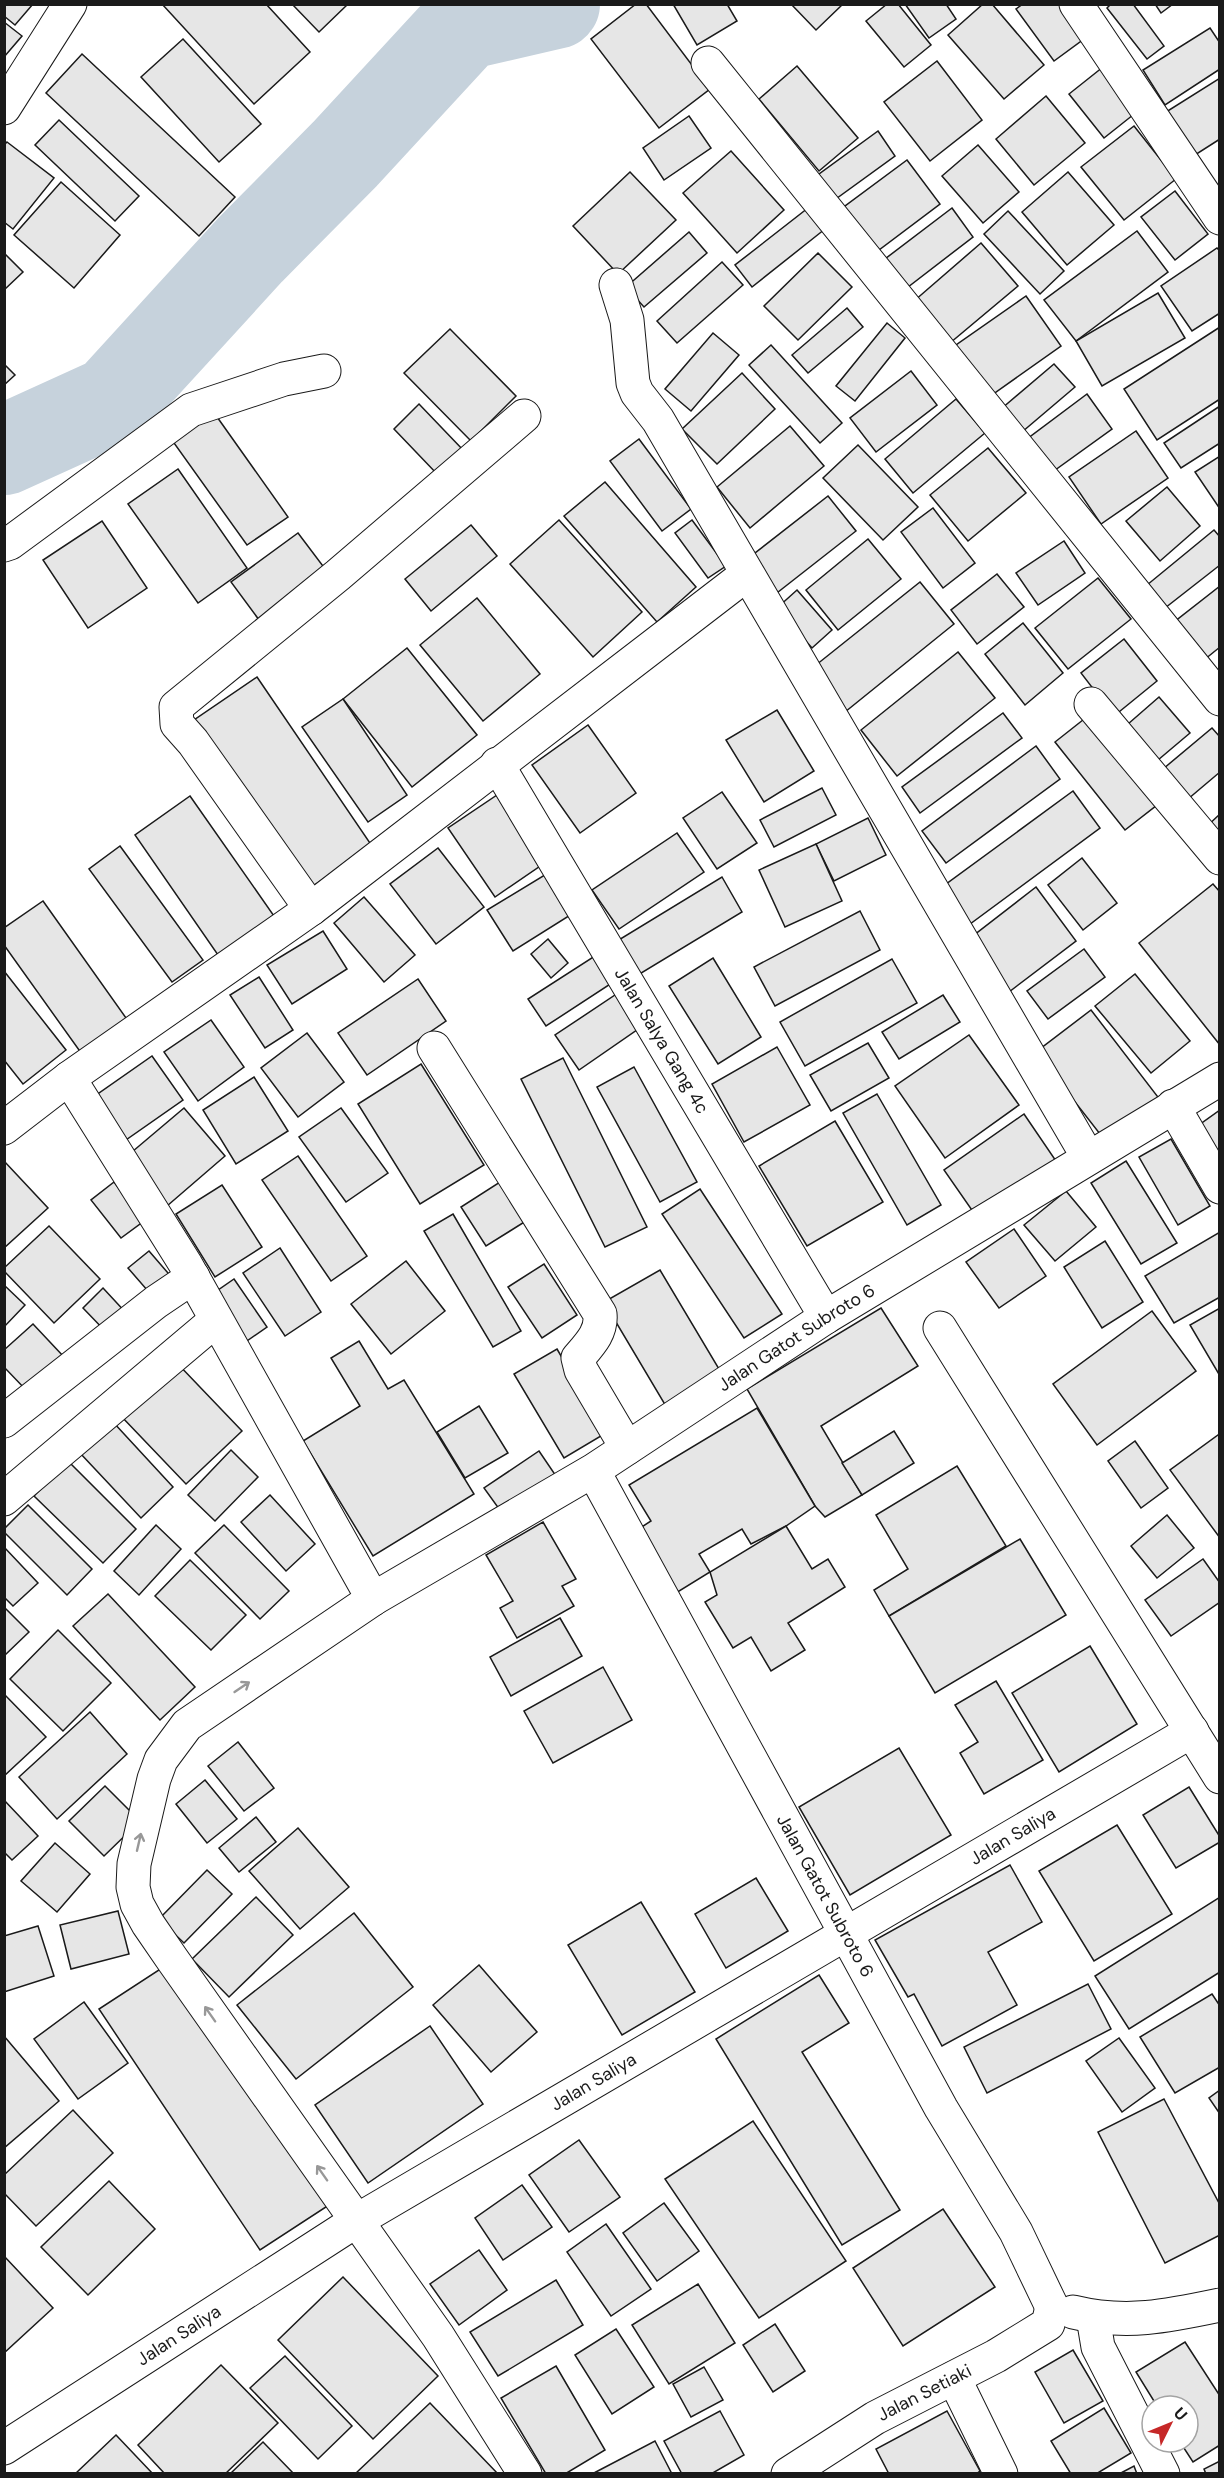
<svg xmlns="http://www.w3.org/2000/svg" width="1224" height="2478" font-family="'DM Sans',sans-serif">
<rect width="100%" height="100%" fill="#fff"/>
<g fill="none" stroke-linecap="round" stroke-linejoin="round">
<polyline stroke="#c6d2dc" stroke-width="90" points="4,450 112,401 250,250 345,154 464,25 555,4"/>
</g>
<g fill="#e6e6e6" stroke="#1a1a1a" stroke-width="1.5">
<polygon points="4,4 33,4 15,25 4,16"/>
<polygon points="162,4 266,4 310,52 254,104"/>
<polygon points="292,4 348,4 319,32"/>
<polygon points="636,4 646,4 710,89 659,128 591,39"/>
<polygon points="673,4 727,4 737,21 697,45"/>
<polygon points="791,4 843,4 816,30"/>
<polygon points="887,4 898,4 931,45 904,67 866,21"/>
<polygon points="905,4 946,4 956,19 929,38"/>
<polygon points="983,4 992,4 1044,65 1004,99 948,35"/>
<polygon points="1023,4 1065,4 1088,36 1054,61 1016,9"/>
<polygon points="1111,4 1133,4 1164,46 1147,59 1107,8"/>
<polygon points="1155,4 1173,4 1161,13"/>
<polygon points="4,22 22,36 4,57"/>
<polygon points="1210,28 1220,43 1220,69 1165,105 1143,70"/>
<polygon points="183,39 261,124 219,162 141,77"/>
<polygon points="82,54 235,197 199,236 46,93"/>
<polygon points="937,61 982,120 930,161 884,102"/>
<polygon points="797,66 858,138 819,171 759,99"/>
<polygon points="1103,67 1138,111 1104,138 1069,94"/>
<polygon points="1220,78 1220,139 1195,155 1166,112"/>
<polygon points="1046,96 1085,143 1034,185 996,139"/>
<polygon points="689,116 711,148 664,180 643,148"/>
<polygon points="59,120 139,196 115,221 35,145"/>
<polygon points="1134,126 1176,179 1124,220 1081,167"/>
<polygon points="878,131 895,156 833,201 815,177"/>
<polygon points="7,142 54,178 13,229 4,222 4,145"/>
<polygon points="978,145 1019,192 983,223 942,176"/>
<polygon points="731,151 784,210 737,253 683,193"/>
<polygon points="907,160 940,204 871,256 837,212"/>
<polygon points="630,172 676,220 618,274 573,226"/>
<polygon points="1068,172 1114,225 1067,265 1022,212"/>
<polygon points="61,182 120,235 74,288 14,235"/>
<polygon points="1175,191 1208,234 1175,260 1141,217"/>
<polygon points="808,208 825,229 752,287 735,265"/>
<polygon points="952,208 973,237 899,294 877,265"/>
<polygon points="1008,211 1064,271 1040,294 984,234"/>
<polygon points="1137,231 1168,272 1076,341 1044,300"/>
<polygon points="689,232 707,253 644,307 626,287"/>
<polygon points="981,243 1018,286 950,343 914,301"/>
<polygon points="1217,248 1220,251 1220,313 1192,331 1161,286"/>
<polygon points="4,253 23,272 4,290"/>
<polygon points="818,253 852,287 798,340 764,306"/>
<polygon points="722,262 743,285 677,343 657,321"/>
<polygon points="1158,293 1185,338 1102,386 1076,341"/>
<polygon points="1026,296 1061,346 982,402 946,352"/>
<polygon points="847,308 863,327 808,373 792,355"/>
<polygon points="887,323 905,338 855,401 836,386"/>
<polygon points="1220,327 1220,399 1157,440 1124,389"/>
<polygon points="450,329 516,396 471,441 404,373"/>
<polygon points="713,333 739,355 691,411 665,389"/>
<polygon points="771,345 842,423 820,443 749,365"/>
<polygon points="4,364 15,375 4,385"/>
<polygon points="1054,364 1075,387 1022,432 1001,409"/>
<polygon points="911,371 937,405 876,452 850,418"/>
<polygon points="742,373 775,409 717,464 682,429"/>
<polygon points="1087,394 1112,429 1051,473 1027,439"/>
<polygon points="956,399 985,433 913,493 885,459"/>
<polygon points="419,404 464,451 438,475 394,429"/>
<polygon points="1220,406 1220,443 1181,468 1164,443"/>
<polygon points="210,407 288,517 247,545 169,436"/>
<polygon points="790,426 824,466 750,528 717,487"/>
<polygon points="1136,431 1168,478 1101,524 1069,477"/>
<polygon points="639,439 691,509 662,531 610,461"/>
<polygon points="858,445 918,507 883,540 823,478"/>
<polygon points="988,448 1026,493 968,541 930,495"/>
<polygon points="1220,456 1220,509 1195,472"/>
<polygon points="178,469 247,568 198,603 128,504"/>
<polygon points="605,482 696,587 657,622 564,516"/>
<polygon points="1167,487 1200,526 1160,561 1126,521"/>
<polygon points="828,496 856,531 773,596 746,560"/>
<polygon points="933,508 975,563 943,588 901,532"/>
<polygon points="559,520 642,612 593,657 510,564"/>
<polygon points="692,520 726,566 708,578 675,533"/>
<polygon points="102,521 147,588 88,628 43,560"/>
<polygon points="471,525 497,556 431,611 405,579"/>
<polygon points="1214,530 1220,537 1220,565 1165,608 1147,585"/>
<polygon points="298,533 332,578 265,628 231,582"/>
<polygon points="868,539 901,579 838,630 806,590"/>
<polygon points="1064,541 1085,573 1038,605 1016,573"/>
<polygon points="997,574 1024,607 977,644 951,610"/>
<polygon points="1098,578 1131,619 1068,669 1035,628"/>
<polygon points="920,582 954,624 845,712 811,669"/>
<polygon points="1220,586 1220,647 1199,664 1169,626"/>
<polygon points="797,590 832,630 812,648 777,608"/>
<polygon points="477,598 540,674 483,721 420,645"/>
<polygon points="1023,623 1063,673 1025,705 985,654"/>
<polygon points="1124,639 1157,681 1114,716 1081,673"/>
<polygon points="407,648 477,735 412,787 343,699"/>
<polygon points="958,652 995,698 897,776 861,730"/>
<polygon points="257,677 372,846 310,888 194,720"/>
<polygon points="1159,697 1190,733 1158,760 1128,724"/>
<polygon points="343,699 407,795 368,822 302,727"/>
<polygon points="777,710 814,771 764,802 726,740"/>
<polygon points="1003,713 1022,738 920,813 902,787"/>
<polygon points="1088,716 1157,805 1125,830 1055,742"/>
<polygon points="588,725 636,793 580,833 532,765"/>
<polygon points="1212,728 1220,737 1220,772 1188,799 1163,769"/>
<polygon points="1036,746 1060,779 946,863 922,831"/>
<polygon points="822,788 836,815 774,847 760,820"/>
<polygon points="1073,791 1100,828 966,927 938,890"/>
<polygon points="722,792 757,843 717,869 683,818"/>
<polygon points="500,793 546,862 495,897 448,828"/>
<polygon points="190,796 274,916 218,955 135,835"/>
<polygon points="1220,814 1220,845 1205,828"/>
<polygon points="868,818 886,855 834,881 816,844"/>
<polygon points="677,833 704,872 619,929 592,890"/>
<polygon points="816,844 842,901 785,927 759,870"/>
<polygon points="120,846 203,960 172,982 89,869"/>
<polygon points="438,848 484,907 436,944 390,884"/>
<polygon points="1082,858 1117,903 1083,930 1048,885"/>
<polygon points="548,873 572,914 513,951 487,910"/>
<polygon points="722,877 742,912 638,975 617,941"/>
<polygon points="1213,884 1220,892 1220,1045 1139,943"/>
<polygon points="1036,887 1076,941 1009,992 969,939"/>
<polygon points="364,897 415,955 384,982 334,923"/>
<polygon points="43,901 131,1025 84,1057 4,945 4,928"/>
<polygon points="860,911 880,950 775,1006 754,967"/>
<polygon points="323,931 347,969 292,1004 267,965"/>
<polygon points="548,939 568,963 551,978 531,954"/>
<polygon points="1084,949 1105,977 1048,1019 1027,991"/>
<polygon points="601,952 618,979 546,1026 528,999"/>
<polygon points="713,958 761,1037 718,1064 669,986"/>
<polygon points="892,959 917,1003 805,1066 780,1022"/>
<polygon points="4,971 66,1050 23,1084 4,1060"/>
<polygon points="1135,974 1190,1041 1151,1073 1095,1006"/>
<polygon points="259,977 293,1030 265,1048 230,995"/>
<polygon points="418,979 446,1021 367,1075 338,1033"/>
<polygon points="621,991 644,1025 579,1070 555,1035"/>
<polygon points="943,995 960,1022 899,1059 882,1032"/>
<polygon points="1091,1010 1161,1101 1107,1143 1036,1052"/>
<polygon points="211,1020 244,1067 198,1101 164,1052"/>
<polygon points="307,1033 344,1082 298,1117 261,1068"/>
<polygon points="969,1035 1019,1105 945,1158 895,1086"/>
<polygon points="868,1043 889,1078 831,1111 810,1075"/>
<polygon points="777,1047 810,1105 744,1142 712,1084"/>
<polygon points="152,1056 183,1100 123,1142 92,1098"/>
<polygon points="563,1058 647,1227 605,1247 521,1079"/>
<polygon points="421,1064 484,1165 420,1204 358,1104"/>
<polygon points="634,1067 697,1182 660,1202 597,1087"/>
<polygon points="254,1077 288,1131 236,1164 203,1110"/>
<polygon points="877,1094 941,1205 907,1225 843,1113"/>
<polygon points="184,1108 225,1156 167,1206 126,1157"/>
<polygon points="341,1108 388,1173 346,1202 299,1137"/>
<polygon points="1220,1110 1220,1155 1199,1125"/>
<polygon points="1024,1114 1056,1161 976,1216 944,1170"/>
<polygon points="835,1121 883,1202 807,1246 759,1166"/>
<polygon points="1171,1139 1210,1206 1178,1225 1139,1157"/>
<polygon points="298,1156 367,1256 331,1281 262,1180"/>
<polygon points="4,1161 48,1208 4,1248"/>
<polygon points="1126,1161 1177,1243 1141,1264 1091,1183"/>
<polygon points="114,1182 144,1221 121,1238 91,1200"/>
<polygon points="500,1182 526,1221 486,1246 461,1207"/>
<polygon points="222,1185 262,1247 215,1277 176,1214"/>
<polygon points="700,1189 782,1314 744,1338 662,1214"/>
<polygon points="1066,1191 1096,1227 1055,1261 1024,1225"/>
<polygon points="453,1214 521,1331 493,1347 424,1231"/>
<polygon points="49,1226 100,1279 54,1323 4,1271 4,1268"/>
<polygon points="1014,1229 1046,1276 999,1308 966,1262"/>
<polygon points="1220,1232 1220,1297 1174,1323 1145,1276"/>
<polygon points="1105,1241 1143,1302 1102,1328 1064,1267"/>
<polygon points="280,1248 321,1312 285,1336 243,1273"/>
<polygon points="149,1251 174,1280 154,1298 128,1268"/>
<polygon points="406,1261 445,1311 391,1354 351,1304"/>
<polygon points="544,1264 577,1315 542,1338 508,1287"/>
<polygon points="660,1270 722,1374 667,1408 604,1302"/>
<polygon points="234,1279 267,1327 244,1343 211,1295"/>
<polygon points="4,1285 25,1305 4,1327"/>
<polygon points="103,1288 128,1315 108,1334 83,1308"/>
<polygon points="881,1308 918,1366 821,1426 862,1495 825,1517 815,1506 747,1389"/>
<polygon points="1220,1308 1220,1376 1190,1325"/>
<polygon points="1152,1311 1196,1371 1097,1445 1053,1384"/>
<polygon points="33,1324 64,1357 27,1391 4,1367 4,1350"/>
<polygon points="359,1341 388,1389 404,1380 474,1494 373,1556 303,1441 360,1406 331,1358"/>
<polygon points="557,1349 606,1433 564,1458 514,1374"/>
<polygon points="176,1362 242,1431 186,1484 121,1416"/>
<polygon points="479,1406 508,1453 465,1478 437,1432"/>
<polygon points="757,1408 815,1506 786,1526 751,1544 742,1529 699,1554 710,1572 676,1593 637,1530 651,1521 629,1485"/>
<polygon points="113,1422 173,1487 141,1518 80,1453"/>
<polygon points="894,1431 914,1463 862,1495 842,1463"/>
<polygon points="1218,1435 1220,1437 1220,1538 1170,1470"/>
<polygon points="1135,1441 1168,1488 1141,1508 1108,1461"/>
<polygon points="231,1450 258,1477 215,1521 188,1495"/>
<polygon points="539,1451 556,1476 502,1513 484,1488"/>
<polygon points="68,1461 136,1529 103,1563 34,1496"/>
<polygon points="957,1466 1006,1546 889,1616 874,1590 908,1569 876,1515"/>
<polygon points="270,1495 315,1544 286,1571 241,1522"/>
<polygon points="28,1505 92,1569 67,1595 4,1532 4,1529"/>
<polygon points="1167,1515 1194,1548 1157,1578 1131,1546"/>
<polygon points="543,1522 576,1579 562,1586 574,1606 517,1638 500,1608 513,1601 486,1555"/>
<polygon points="156,1525 181,1549 139,1595 114,1571"/>
<polygon points="224,1525 289,1591 260,1619 195,1553"/>
<polygon points="786,1526 812,1569 828,1559 845,1587 788,1623 805,1650 771,1671 751,1637 733,1648 705,1602 717,1595 710,1572"/>
<polygon points="1020,1539 1066,1615 935,1693 889,1616"/>
<polygon points="4,1547 38,1583 13,1606 4,1597"/>
<polygon points="1203,1559 1220,1583 1220,1602 1171,1636 1145,1600"/>
<polygon points="190,1560 246,1615 211,1650 155,1596"/>
<polygon points="108,1594 195,1687 160,1720 73,1626"/>
<polygon points="4,1607 29,1632 5,1655 4,1655"/>
<polygon points="560,1618 582,1656 511,1696 490,1657"/>
<polygon points="58,1630 111,1683 63,1731 10,1679"/>
<polygon points="1090,1646 1137,1724 1059,1772 1012,1693"/>
<polygon points="603,1667 632,1720 553,1763 524,1711"/>
<polygon points="996,1681 1043,1760 984,1794 960,1753 978,1742 955,1705"/>
<polygon points="4,1694 46,1737 4,1776"/>
<polygon points="90,1712 127,1754 57,1819 19,1777"/>
<polygon points="238,1742 274,1788 244,1811 208,1766"/>
<polygon points="899,1748 951,1835 850,1895 799,1807"/>
<polygon points="205,1780 237,1819 207,1843 176,1804"/>
<polygon points="105,1786 140,1821 104,1856 69,1821"/>
<polygon points="1189,1787 1220,1837 1220,1842 1176,1868 1143,1815"/>
<polygon points="4,1800 38,1836 12,1860 4,1852"/>
<polygon points="256,1817 276,1842 239,1872 219,1848"/>
<polygon points="1117,1825 1172,1914 1094,1961 1039,1871"/>
<polygon points="298,1828 349,1887 300,1929 249,1871"/>
<polygon points="55,1843 90,1874 57,1912 21,1881"/>
<polygon points="1010,1865 1042,1922 988,1952 1017,2005 942,2046 914,1994 908,1997 875,1940"/>
<polygon points="207,1870 232,1894 184,1943 159,1919"/>
<polygon points="756,1878 788,1931 726,1968 695,1914"/>
<polygon points="256,1897 293,1935 229,1997 192,1959"/>
<polygon points="1220,1897 1220,1972 1129,2029 1095,1976"/>
<polygon points="641,1902 695,1992 622,2035 568,1945"/>
<polygon points="118,1911 129,1954 71,1969 60,1925"/>
<polygon points="354,1913 413,1987 296,2079 237,2005"/>
<polygon points="38,1926 54,1976 4,1992 4,1936"/>
<polygon points="168,1964 329,2205 260,2250 99,2009"/>
<polygon points="479,1965 537,2032 491,2072 433,2005"/>
<polygon points="819,1975 849,2023 802,2052 900,2210 842,2245 716,2039"/>
<polygon points="1088,1984 1111,2029 987,2093 964,2047"/>
<polygon points="1212,1994 1220,2006 1220,2067 1175,2093 1140,2037"/>
<polygon points="84,2002 128,2063 78,2099 34,2039"/>
<polygon points="430,2026 483,2104 368,2183 315,2105"/>
<polygon points="4,2036 59,2101 4,2148"/>
<polygon points="1119,2038 1155,2088 1122,2112 1086,2061"/>
<polygon points="1220,2090 1220,2114 1209,2098"/>
<polygon points="1164,2099 1220,2205 1220,2235 1165,2263 1098,2132"/>
<polygon points="73,2110 113,2153 36,2226 4,2193 4,2175"/>
<polygon points="753,2121 846,2261 759,2318 665,2179"/>
<polygon points="579,2140 620,2197 569,2232 529,2175"/>
<polygon points="109,2181 155,2229 88,2295 41,2247"/>
<polygon points="522,2185 552,2227 503,2260 475,2218"/>
<polygon points="664,2203 699,2251 657,2281 623,2233"/>
<polygon points="943,2209 995,2287 903,2346 853,2268"/>
<polygon points="606,2224 651,2289 611,2316 567,2252"/>
<polygon points="479,2250 507,2290 459,2325 430,2284"/>
<polygon points="4,2256 53,2308 4,2353"/>
<polygon points="343,2277 438,2376 373,2439 278,2340"/>
<polygon points="556,2280 583,2325 498,2376 470,2332"/>
<polygon points="698,2284 735,2343 669,2384 632,2325"/>
<polygon points="775,2324 805,2371 773,2392 743,2345"/>
<polygon points="616,2329 654,2387 612,2414 575,2355"/>
<polygon points="1185,2342 1220,2396 1220,2445 1193,2462 1180,2442 1188,2442 1188,2406 1157,2406 1136,2372"/>
<polygon points="1073,2350 1103,2401 1064,2423 1035,2372"/>
<polygon points="285,2356 352,2426 318,2459 250,2388"/>
<polygon points="221,2365 278,2423 225,2474 165,2474 138,2445"/>
<polygon points="556,2366 605,2450 565,2474 546,2474 501,2398"/>
<polygon points="704,2367 723,2400 691,2417 673,2384"/>
<polygon points="430,2403 498,2474 355,2474"/>
<polygon points="1104,2408 1131,2453 1096,2474 1071,2474 1051,2441"/>
<polygon points="720,2411 744,2455 711,2474 682,2474 664,2441"/>
<polygon points="947,2411 980,2471 976,2474 889,2474 876,2449"/>
<polygon points="116,2435 153,2474 75,2474"/>
<polygon points="655,2441 672,2474 592,2474"/>
<polygon points="263,2442 294,2474 230,2474"/>
<polygon points="1220,2461 1220,2474 1206,2474 1204,2469"/>
<polygon points="1134,2466 1137,2474 1119,2474"/>
</g>
<g fill="none" stroke-linecap="round" stroke-linejoin="round">
<g stroke="#1a1a1a" stroke-width="35">
<g id="minor">
<polyline points="1076,4 1220,218"/>
<polyline points="708,63 1220,699"/>
<polyline points="4,108 70,4"/>
<polyline points="616,285 627,320 633,383 637,393 658,420 1088,1157"/>
<polyline points="4,545 10,543 191,410 284,379 324,371"/>
<polyline points="1091,704 1220,858"/>
<path id="s1" d="M497 764 826 1317"/>
<polyline points="311,909 193,742 177,724 176,707 338,575 524,416"/>
<path d="M434 1048 600 1314C602 1332 590 1344 578 1358L581 1370 627 1448"/>
<polyline points="69,1078 186,1265 373,1599"/>
<polyline points="1173,1106 1220,1187"/>
<polyline points="4,1128 69,1078 311,909 747,574"/>
<polyline points="940,1328 1220,1777"/>
<polyline points="4,1421 156,1302 193,1277"/>
<path id="s2" d="M601 1485 941 2108 1016 2232 1052 2307"/>
<polyline points="4,1499 216,1320"/>
<path d="M1073 2312C1126 2325 1168 2316 1220 2305"/>
<polyline points="1093,2317 1098,2347 1163,2474"/>
<polyline points="954,2378 1001,2474"/>
<path id="s3" d="M4 2448 356 2221 1192 1731"/>
<path id="s4" d="M525 2474 438 2336 172 1959 148 1924 137 1904 133 1887 134 1864 154 1779 161 1760 187 1725 373 1599 594 1470 826 1317 1220 1079"/>
<path id="s5" d="M788 2474 875 2418 996 2356 1048 2324 1052 2307"/>
</g>
</g>
<use href="#minor" stroke="#fff" stroke-width="33"/>
</g>
<defs><path id="oneway-shaft" d="M-6 0H5M1.5-3L5.5 0L1.5 3" fill="none" stroke-width="1.6" stroke-linecap="round" stroke-linejoin="round" transform="scale(1.5)"/></defs>
<g stroke="#989898">
<use href="#oneway-shaft" transform="translate(242 1687) rotate(-34)"/>
<use href="#oneway-shaft" transform="translate(139 1842) rotate(-77)"/>
<use href="#oneway-shaft" transform="translate(210 2014) rotate(-125)"/>
<use href="#oneway-shaft" transform="translate(322 2173) rotate(-125)"/>
</g>
<g text-anchor="middle" dominant-baseline="central" stroke-width="4.5" stroke-linejoin="round" paint-order="stroke">
<g font-size="18" fill="#1a1a1a" stroke="#fff">
<text stroke="none"><textPath href="#s1" startOffset="322">Jalan Salya Gang 4c</textPath></text>
<text stroke="none"><textPath href="#s4" startOffset="1604">Jalan Gatot Subroto 6</textPath></text>
<text stroke="none"><textPath href="#s3" startOffset="1180">Jalan Saliya</textPath></text>
<text stroke="none"><textPath href="#s2" startOffset="468">Jalan Gatot Subroto 6</textPath></text>
<text stroke="none"><textPath href="#s3" startOffset="694">Jalan Saliya</textPath></text>
<text stroke="none"><textPath href="#s3" startOffset="208">Jalan Saliya</textPath></text>
<text stroke="none"><textPath href="#s5" startOffset="159">Jalan Setiaki</textPath></text>
</g>
</g>
<rect width="1224" height="2478" fill="none" stroke="#1a1a1a" stroke-width="12"/>
<g transform="translate(1170 2424) rotate(47)"><circle r="28" fill="#ffffff" stroke="#a3a3a3" stroke-width="1.5"/>
<path d="M0-4.5L10 22L0 15L-10 22Z" fill="#c62828"/>
<text y="-9" font-size="16" font-weight="bold" text-anchor="middle" fill="#1a1a1a">U</text>
</g>
</svg>
